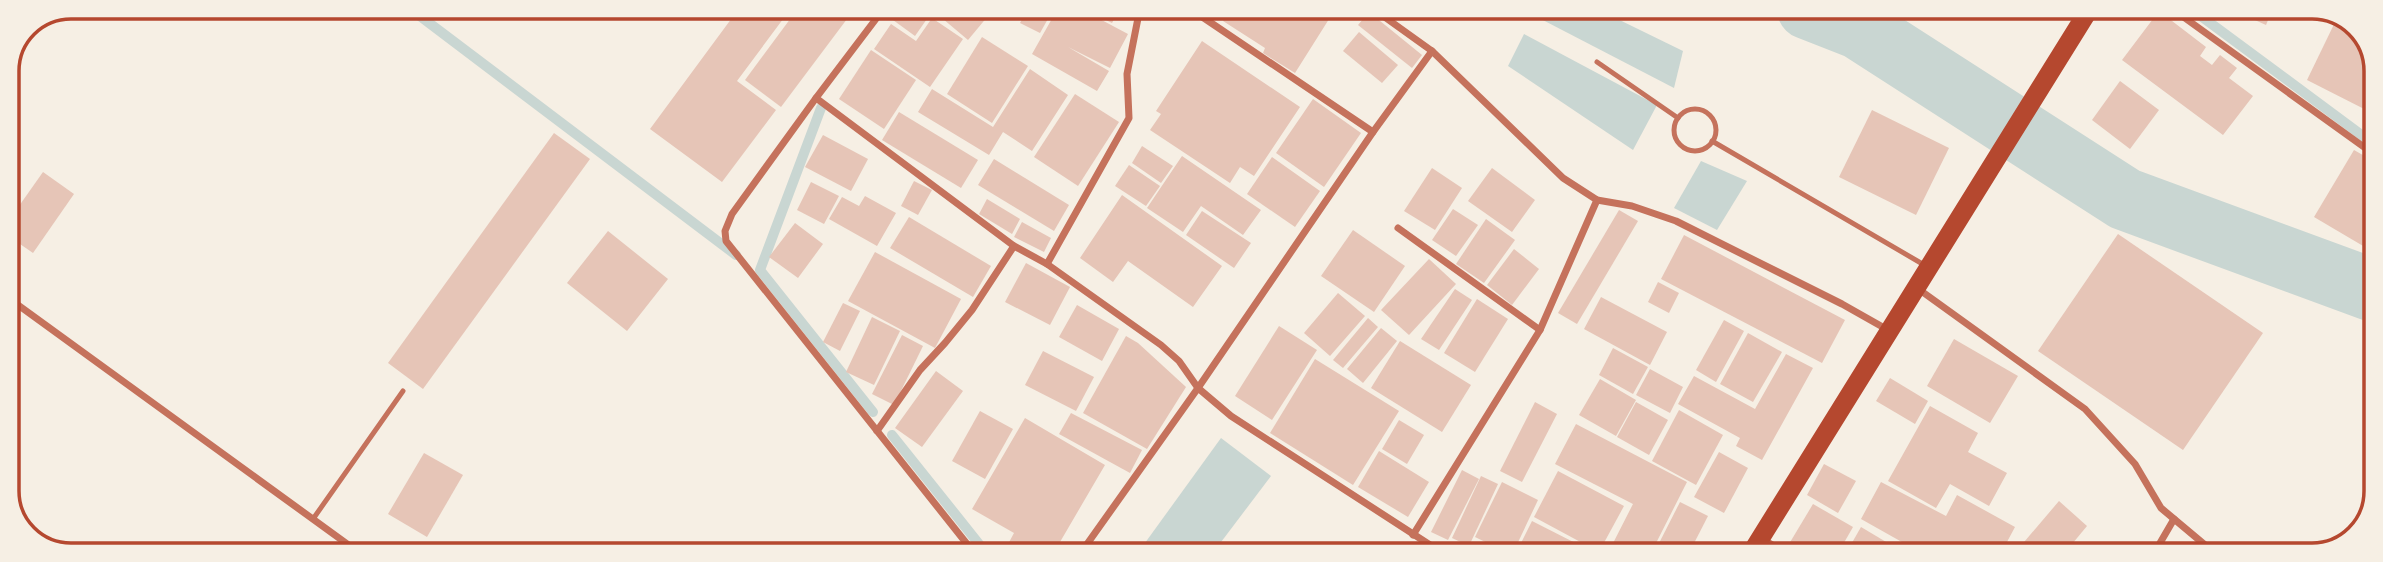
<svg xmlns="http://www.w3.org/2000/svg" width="2383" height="562" font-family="Quicksand,sans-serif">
<rect width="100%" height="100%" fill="#f6efe4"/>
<g fill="#c9d6d2">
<polygon points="1543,8 1595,8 1683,51 1674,88 1537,17"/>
<polygon points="1524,34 1657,105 1633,150 1508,66"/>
<polygon points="1701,161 1747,181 1717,230 1674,208"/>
<polygon points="1221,438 1271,476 1212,554 1137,554"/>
</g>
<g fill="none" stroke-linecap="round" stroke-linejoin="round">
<g stroke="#c9d6d2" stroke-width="10">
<polyline points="408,7 736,255"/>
<polyline points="2190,8 2375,145"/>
<polyline points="821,108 760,270 873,412"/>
<polyline points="892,435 987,554"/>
</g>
<polyline stroke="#c9d6d2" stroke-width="63" points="1808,8 1859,28 2125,199 2375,291"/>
</g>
<g fill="#e6c5b7">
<polygon points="740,7 792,7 737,81 776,110 722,182 650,129"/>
<polygon points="799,7 856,7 781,107 745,80"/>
<polygon points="902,7 917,7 929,16 915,36 893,20"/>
<polygon points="930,8 990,8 993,10 968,40"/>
<polygon points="1028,8 1054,8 1040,33 1020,23"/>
<polygon points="1058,8 1079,8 1128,34 1110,68 1068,47 1109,71 1097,91 1032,54"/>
<polygon points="1082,8 1120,8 1112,23"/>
<polygon points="1231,8 1336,8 1295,73 1263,53 1265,48 1223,21"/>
<polygon points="2228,8 2273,8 2266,25"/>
<polygon points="2159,11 2206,47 2200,56 2212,65 2220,55 2237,68 2229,78 2253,96 2223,135 2122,60"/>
<polygon points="1369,12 1422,55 1412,68 1358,25"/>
<polygon points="2338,16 2360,29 2375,64 2374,114 2307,80"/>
<polygon points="932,18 963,39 930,87 874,49 891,24 916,41"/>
<polygon points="1359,32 1398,65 1382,83 1343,51"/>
<polygon points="982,37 1028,66 992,123 947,94"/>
<polygon points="1202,41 1300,107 1254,176 1240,167 1230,183 1150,130 1161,114 1156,111"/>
<polygon points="871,50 916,80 884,129 839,99"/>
<polygon points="1030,69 1068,95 1032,151 1003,132 989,155 918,112 932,89 993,127"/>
<polygon points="2120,81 2159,110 2130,149 2092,120"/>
<polygon points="1075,94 1119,122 1078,186 1034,157"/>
<polygon points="1313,99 1361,133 1324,187 1276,153"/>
<polygon points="1872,110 1949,148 1916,215 1839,177"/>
<polygon points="899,112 978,160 961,188 882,140"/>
<polygon points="554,133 590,159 423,389 388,363"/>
<polygon points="823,135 868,159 851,191 805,167"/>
<polygon points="1142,146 1173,166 1161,183 1132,163"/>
<polygon points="2354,150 2375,162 2375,253 2314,217"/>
<polygon points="1182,156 1261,210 1243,235 1201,206 1183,232 1147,208"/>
<polygon points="1272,157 1320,191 1295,227 1247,194"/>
<polygon points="994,159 1069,205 1054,231 978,185"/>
<polygon points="1129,165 1160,186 1146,206 1115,186"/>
<polygon points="1432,168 1462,188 1435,230 1404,211"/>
<polygon points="1492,168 1535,200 1512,232 1468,201"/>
<polygon points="43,172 74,194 33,253 7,235 7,223"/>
<polygon points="914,181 932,190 918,215 901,206"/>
<polygon points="811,182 839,196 824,224 797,210"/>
<polygon points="1122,195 1222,266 1193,307 1128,261 1113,282 1080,258"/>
<polygon points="865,196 896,213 877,246 829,219 842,197 859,206"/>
<polygon points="987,199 1020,219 1012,234 979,214"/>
<polygon points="1453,209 1478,225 1456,256 1432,240"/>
<polygon points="1619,210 1638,221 1577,324 1558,313"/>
<polygon points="1202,211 1251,243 1234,268 1186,235"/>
<polygon points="909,217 991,266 973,297 890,248"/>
<polygon points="1486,219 1515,240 1484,283 1456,264"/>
<polygon points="1022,222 1051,238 1044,252 1014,237"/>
<polygon points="795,223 823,244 798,278 769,257"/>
<polygon points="1353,230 1405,266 1374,312 1321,276"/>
<polygon points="608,231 668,279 627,331 567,283"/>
<polygon points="2118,234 2263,333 2183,450 2038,351"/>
<polygon points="1684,235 1845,320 1822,363 1661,279"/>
<polygon points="1514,249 1539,269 1512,305 1487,285"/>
<polygon points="875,252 961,299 935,348 848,301"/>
<polygon points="1429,259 1456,284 1409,335 1381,310"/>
<polygon points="1026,263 1070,287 1050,325 1005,302"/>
<polygon points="1658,282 1679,293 1669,313 1648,302"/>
<polygon points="1455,289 1472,300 1439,350 1421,339"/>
<polygon points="1338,293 1365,316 1330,356 1304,333"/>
<polygon points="1601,297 1667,332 1650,365 1584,329"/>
<polygon points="1477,299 1508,319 1475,372 1444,353"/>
<polygon points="843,303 860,311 840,351 823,342"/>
<polygon points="1077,305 1119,329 1102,361 1059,337"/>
<polygon points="872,317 900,331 874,385 846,372"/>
<polygon points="1368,318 1378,327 1343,368 1333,360"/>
<polygon points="1724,320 1744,331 1716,382 1696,370"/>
<polygon points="1279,326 1317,350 1272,420 1235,396"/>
<polygon points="1381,328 1397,341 1363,383 1347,369"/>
<polygon points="1748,333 1782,352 1753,402 1720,384"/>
<polygon points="902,335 923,346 894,405 872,394"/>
<polygon points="1126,336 1138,343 1186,387 1147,449 1083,413"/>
<polygon points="1954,339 2018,376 1990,423 1927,386"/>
<polygon points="1400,341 1471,385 1442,432 1371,388"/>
<polygon points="1613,348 1648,367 1633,394 1599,375"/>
<polygon points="1043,351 1094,377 1076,411 1025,385"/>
<polygon points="1786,354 1813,368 1762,460 1736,446 1740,438 1678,404 1694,376 1755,409"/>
<polygon points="1315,359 1399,411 1353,485 1270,433"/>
<polygon points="1650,369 1683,387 1670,413 1636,395"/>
<polygon points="936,371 963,391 922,447 895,428"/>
<polygon points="1890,378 1928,401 1915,424 1876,401"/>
<polygon points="1600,379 1636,400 1616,436 1579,415"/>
<polygon points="1535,402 1557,414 1522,482 1500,471"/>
<polygon points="1636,402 1668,420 1649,455 1617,437"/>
<polygon points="1930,406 1978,433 1968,452 2007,473 1989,506 1950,484 1936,508 1888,481"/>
<polygon points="1679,410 1723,435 1696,485 1652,461"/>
<polygon points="980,411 1013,429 985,479 952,461"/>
<polygon points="1071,413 1142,450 1130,473 1059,434"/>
<polygon points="1025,418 1105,465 1053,554 1020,554 1007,546 1014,533 972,509"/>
<polygon points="1399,420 1424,435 1407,464 1382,449"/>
<polygon points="1576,424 1687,482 1650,555 1607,555 1633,504 1555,464"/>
<polygon points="1379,451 1429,482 1408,517 1358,487"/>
<polygon points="1719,452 1748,468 1724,513 1694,497"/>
<polygon points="424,453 463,475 427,537 388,514"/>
<polygon points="1824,464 1856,481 1838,513 1807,495"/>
<polygon points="1462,470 1479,479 1448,540 1431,532"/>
<polygon points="1558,471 1624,506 1599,552 1534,517"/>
<polygon points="1481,476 1498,484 1469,546 1452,538"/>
<polygon points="1502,482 1538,500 1512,555 1475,537"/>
<polygon points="1881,482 1946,516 1957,495 2015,527 2000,555 1925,555 1861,519"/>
<polygon points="2059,501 2087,526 2063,555 2026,555 2019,548"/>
<polygon points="1680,502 1708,516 1688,555 1653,555"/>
<polygon points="1813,504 1853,527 1837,555 1808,555 1789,544"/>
<polygon points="1532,521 1599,555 1515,555"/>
<polygon points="1861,527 1908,555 1845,555"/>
</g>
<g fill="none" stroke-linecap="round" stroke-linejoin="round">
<g stroke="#c5725c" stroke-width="5">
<polyline points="1597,62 1678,118"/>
<circle cx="1695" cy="130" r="21"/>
<polyline points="1712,141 1926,266"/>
<polyline points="313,519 403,391"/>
</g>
<g stroke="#c5725c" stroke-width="7">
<polyline points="885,7 816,98 732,214 725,231 726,241 975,554"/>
<polyline points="1189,8 1373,132"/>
<polyline points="2171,8 2375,155"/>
<polyline points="1432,51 1563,178 1597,200 1632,206 1676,221 1842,304 1888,330"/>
<polyline points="816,98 1014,246 1047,264 1161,345 1179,361 1198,388 1373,132 1432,51 1372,8"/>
<polyline points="2367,149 2375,132"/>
<polyline points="1398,228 1540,330"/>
<polyline points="1047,264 1129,118 1127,74 1140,8"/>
<polyline points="1917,288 2085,409 2135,464 2161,508 2217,555"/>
<polyline points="7,297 361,554"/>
<polyline points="877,431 920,370 945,343 972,310 1014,246"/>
<polyline points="1413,535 1540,330 1597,200"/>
<polyline points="1761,538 1788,555"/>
<polyline points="1080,554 1198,388 1231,416 1444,554"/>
<polyline points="2153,555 2174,519"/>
</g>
<polyline stroke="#b5482f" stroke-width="19" points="1750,555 2090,8"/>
</g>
<path d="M0 0H2383V562H0ZM71 19H2312A52 52 0 0 1 2364 71V491A52 52 0 0 1 2312 543H71A52 52 0 0 1 19 491V71A52 52 0 0 1 71 19Z" fill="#f6efe4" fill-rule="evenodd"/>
<path fill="none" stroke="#b5482f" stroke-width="3.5" d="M71 19H2312A52 52 0 0 1 2364 71V491A52 52 0 0 1 2312 543H71A52 52 0 0 1 19 491V71A52 52 0 0 1 71 19Z"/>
</svg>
